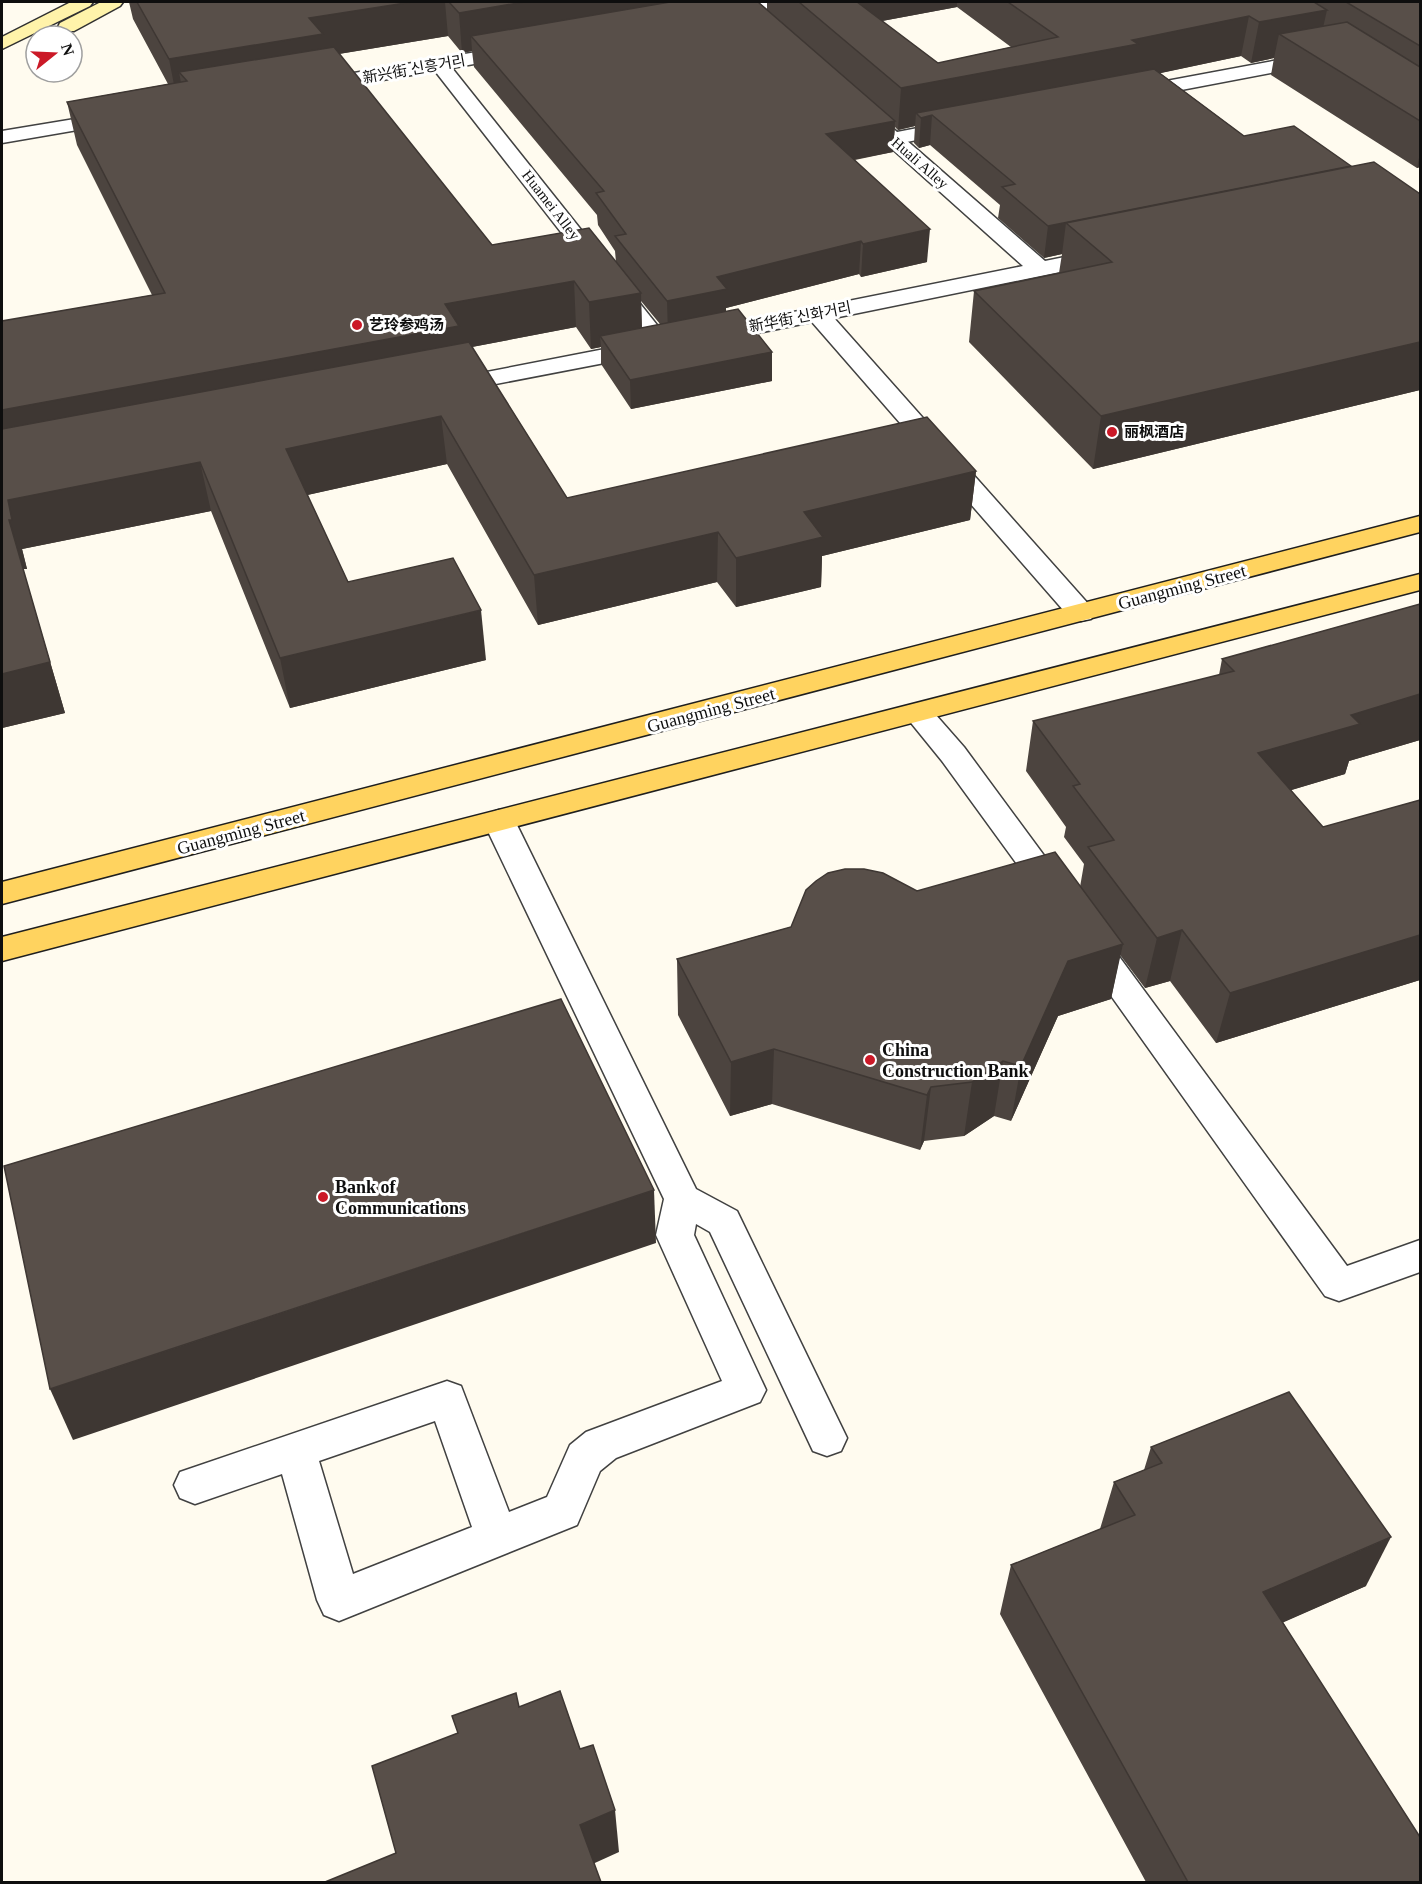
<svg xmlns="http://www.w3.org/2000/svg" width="1422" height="1884" font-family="'Times New Roman','Noto Sans SC','Noto Sans KR',serif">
<rect width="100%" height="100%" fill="#fffbef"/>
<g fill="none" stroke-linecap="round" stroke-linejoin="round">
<g stroke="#414141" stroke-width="3">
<g id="service">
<polygon points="1316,53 1323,55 1325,59 1323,63 1134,99 1127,97 1124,93 1127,89 1134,87"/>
<polygon points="959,120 966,122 969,126 966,130 892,145 885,143 882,139 885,135 892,133"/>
<polygon points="918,704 928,706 964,747 1068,888 1073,896 1068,904 1057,907 1046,904 942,761 903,713 908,706"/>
<path d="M499 810 510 814 515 821 696 1189 737 1211 847 1438 841 1451 827 1456 813 1451 710 1232 696 1224 694 1235 766 1390 760 1402 616 1458 600 1471 577 1525 339 1621 324 1615 317 1600 282 1474 195 1504 180 1498 174 1485 180 1472 447 1381 461 1386 509 1512 547 1497 570 1445 586 1432 722 1381 656 1235 664 1199 483 821 488 814ZM435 1421 472 1527 353 1574 319 1461Z"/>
<polygon points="1089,928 1101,932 1347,1266 1420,1240 1420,1272 1339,1301 1325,1296 1077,948 1073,940 1077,932"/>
</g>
</g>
<g stroke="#414141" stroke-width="3">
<g id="minor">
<polygon points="760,2 799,2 796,6 718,19 712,18 709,14 712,10"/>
<path d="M517 45 524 47 526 51 524 55 452 68 673 345 669 350C660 352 655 353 646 355L449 393 440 391 437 386 440 381 646 341 435 71 313 92 306 90 303 86 306 82 313 80Z"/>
<polygon points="859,103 866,105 1045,261 1104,249 1112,251 1115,256 1112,261 1104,263 834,318 1091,607 1095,613 1091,619 1081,621 1071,619 812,322 708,343 700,341 696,336 700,331 708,329 1023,266 852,113 849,109 852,105"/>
<polygon points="117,112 124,114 127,118 124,122 2,143 2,131"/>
</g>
</g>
<g stroke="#303030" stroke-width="3">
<g id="secondary">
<polygon points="71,2 93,2 90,6 2,49 2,37"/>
<polygon points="101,2 123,2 120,6 74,31 60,31 58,27 60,23"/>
</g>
</g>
<g stroke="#1f1f1f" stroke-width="3">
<g id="primary">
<polygon points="1420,516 1420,532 2,904 2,882"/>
<polygon points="1420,574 1420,590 2,961 2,937"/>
</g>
</g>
<use href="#service" fill="#fff" fill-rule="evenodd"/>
<use href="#minor" fill="#fff" fill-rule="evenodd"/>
<use href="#secondary" fill="#fff3aa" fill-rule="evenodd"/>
<use href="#primary" fill="#ffd35f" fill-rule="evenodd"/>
</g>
<g fill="#4c443f" fill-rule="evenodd">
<path d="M129 2H758L767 9V2H1420V167L1417 168 1271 75 1274 58 1251 63 1241 56 1160 73 1244 136 1351 166 1420 194V390L1093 469 969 342 974 291 1059 273 1062 254 1044 258 998 218 1000 205 930 145 919 148 914 143 915 126 898 130 895 127 893 152 855 160 927 262 861 277 859 274 726 308V311L772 352V381L631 409 601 364V347L591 349 576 327 472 347 567 498 976 471 970 520 822 556 821 587 736 607 717 582 538 625 447 464 307 495 348 582 486 660 290 708 211 511 22 549 27 569H23L65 713 2 728V321L152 295 77 145 67 102 168 84 133 19ZM957 7 1011 47 938 63 882 21ZM448 36 462 53 472 51 474 67 597 215 598 225 615 251 616 262 492 245 339 54ZM641 301 660 324 642 328Z"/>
<polygon points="1420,604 1420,740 1349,761 1345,774 1291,790 1323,827 1420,800 1420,980 1216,1043 1170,981 1145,988 1120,955 1111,999 1058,1016 1011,1121 994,1116 964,1136 924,1141 920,1150 772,1104 730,1116 678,1015 677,959 917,891 1080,887 1084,864 1064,837 1066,827 1026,771 1033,721 1219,675 1222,659"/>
<polygon points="1151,1447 1366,1586 1283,1622 1420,1882 1146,1882 1000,1614 1011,1565 1100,1529 1114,1482 1144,1470"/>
</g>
<g fill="#3e3733">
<polygon points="412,2 445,2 448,36 326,56 187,81 179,72 184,99 177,100 169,59 309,18"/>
<polygon points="524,2 753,2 471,36 472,51 462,53 459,13"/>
<polygon points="840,2 957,2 957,7 839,29"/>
<polygon points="1327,10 1318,50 1279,34 1274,58 1251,63 1259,22"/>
<polygon points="1249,16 1241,56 1133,79 932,115 930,145 919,148 921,118 916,113 915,126 898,130 901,88"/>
<polygon points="895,121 893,152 825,165 826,134"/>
<polygon points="1420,153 1420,167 1417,168"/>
<polygon points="1351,166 1066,223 1062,254 1044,258 1048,226"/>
<polygon points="930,229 927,262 861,277 863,244"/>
<polygon points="861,241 859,274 726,308 726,323 668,335 667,301 717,277"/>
<polygon points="574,281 576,327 461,349 2,462 2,410 445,304"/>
<polygon points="641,293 642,339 600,336 601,347 591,349 589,302"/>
<polygon points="1420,342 1420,390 1093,469 1101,416"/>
<polygon points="772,352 772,381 631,409 630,380"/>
<polygon points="441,416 447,464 294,498 286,449"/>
<polygon points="200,462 211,511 22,549 27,569 23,569 65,713 2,728 2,674 9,520 8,500"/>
<polygon points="976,471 970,520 822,556 821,587 736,607 736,558 804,512"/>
<polygon points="718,532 717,582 538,625 534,575"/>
<polygon points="481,610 486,660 290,708 280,658"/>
<polygon points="1420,694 1420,740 1349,761 1345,774 1245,804 1258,753 1351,715"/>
<polygon points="1182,930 1170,981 1145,988 1157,938"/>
<polygon points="1420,935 1420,980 1216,1043 1230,993"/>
<polygon points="1123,944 1111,999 1058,1016 1011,1121 1021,1066 1068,961"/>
<polygon points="774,1049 772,1104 730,1116 731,1062"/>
<polygon points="1003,1061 994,1116 964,1136 972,1082"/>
<polygon points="931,1087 924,1141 920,1150 927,1095"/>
<polygon points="654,1190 656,1243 73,1440 50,1389"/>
<polygon points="1391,1537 1366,1586 1243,1640 1263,1592"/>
<polygon points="615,1810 619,1852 586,1867 580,1825"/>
</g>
<g fill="#584f49" stroke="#3e3733" stroke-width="1.5">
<polygon points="137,2 412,2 309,18 323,34 169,59"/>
<polygon points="449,2 524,2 459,13"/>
<polygon points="670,2 758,2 895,121 826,134 930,229 863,244 861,241 717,277 727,289 667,301 615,236 626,234 596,193 604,191 471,36"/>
<polygon points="799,2 857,2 938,63 1058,37 1008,2 1314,2 1327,10 1259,22 1249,16 1132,40 1138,44 901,88"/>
<polygon points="1346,2 1420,2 1420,46"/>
<polygon points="1347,22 1420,67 1420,121 1279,34"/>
<polygon points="334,47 492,245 589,228 641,293 589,302 574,281 445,304 459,326 2,410 2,321 165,293 67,102 187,81 179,72"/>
<polygon points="1154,69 1244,136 1294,126 1351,166 1048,226 1002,187 1015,184 932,115 921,118 916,113"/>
<polygon points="1374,162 1420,194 1420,342 1101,416 974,291 1112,262 1066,223"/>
<polygon points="738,309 772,352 630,380 600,336"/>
<polygon points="469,342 567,498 927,417 976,471 804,512 823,537 736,558 718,532 534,575 441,416 286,449 348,582 453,558 481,610 280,658 200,462 8,500 12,520 9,520 50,662 2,674 2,429"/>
<polygon points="1420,604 1420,694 1351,715 1360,724 1258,753 1323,827 1420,800 1420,935 1230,993 1182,930 1157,938 1088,847 1114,840 1073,786 1080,784 1033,721 1234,671 1222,659"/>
<polygon points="1055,852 1123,944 1068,961 1021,1066 1003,1061 972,1082 931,1087 927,1095 774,1049 731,1062 677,959 791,927 806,890 816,881 828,873 845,869 864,869 883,873 917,891"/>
<polygon points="561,999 654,1190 50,1389 4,1166"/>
<polygon points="1289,1392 1391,1537 1263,1592 1420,1837 1420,1882 1188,1882 1011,1565 1135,1515 1114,1482 1162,1463 1151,1447"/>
<polygon points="560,1691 580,1749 593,1745 615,1810 580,1825 601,1882 325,1882 396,1853 372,1766 458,1733 452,1716 516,1693 519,1707"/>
</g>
<g fill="#cb1927" stroke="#fff" stroke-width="2">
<circle cx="357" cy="325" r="6"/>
<circle cx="1112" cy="432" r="6"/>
<circle cx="870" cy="1060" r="6"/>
<circle cx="323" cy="1197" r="6"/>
</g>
<g text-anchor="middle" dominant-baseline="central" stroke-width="6" stroke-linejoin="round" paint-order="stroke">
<g font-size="15" fill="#0e0e0e" stroke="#fff">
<text transform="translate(414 69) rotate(-10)">新兴街 신흥거리</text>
<text transform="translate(920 163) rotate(41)">Huali Alley</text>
<text transform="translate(551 205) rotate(52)">Huamei Alley</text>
<text transform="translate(800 317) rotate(-11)">新华街 신화거리</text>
</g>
<g font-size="15" font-weight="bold" fill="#0e0e0e" stroke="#fff" text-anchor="start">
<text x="369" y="325">艺玲参鸡汤</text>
<text x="1124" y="432">丽枫酒店</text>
</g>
<g font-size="18" fill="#0e0e0e" stroke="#fff">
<text transform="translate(1182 587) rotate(-15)">Guangming Street</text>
<text transform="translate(711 710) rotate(-15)">Guangming Street</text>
<text transform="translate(241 832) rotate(-15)">Guangming Street</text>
</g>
<g font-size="18" font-weight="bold" fill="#0e0e0e" stroke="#fff" text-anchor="start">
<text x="882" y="1050">China<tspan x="882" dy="21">Construction Bank</tspan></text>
<text x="335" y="1187">Bank of<tspan x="335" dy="21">Communications</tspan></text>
</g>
</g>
<rect width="1422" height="1884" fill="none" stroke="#0e0e0e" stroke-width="6"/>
<g transform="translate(54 54) rotate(72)"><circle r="28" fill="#ffffff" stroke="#9f9f9f" stroke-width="1.5"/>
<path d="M0-4.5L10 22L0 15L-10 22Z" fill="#cb1927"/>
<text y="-9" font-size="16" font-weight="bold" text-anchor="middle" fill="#0e0e0e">N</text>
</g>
</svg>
